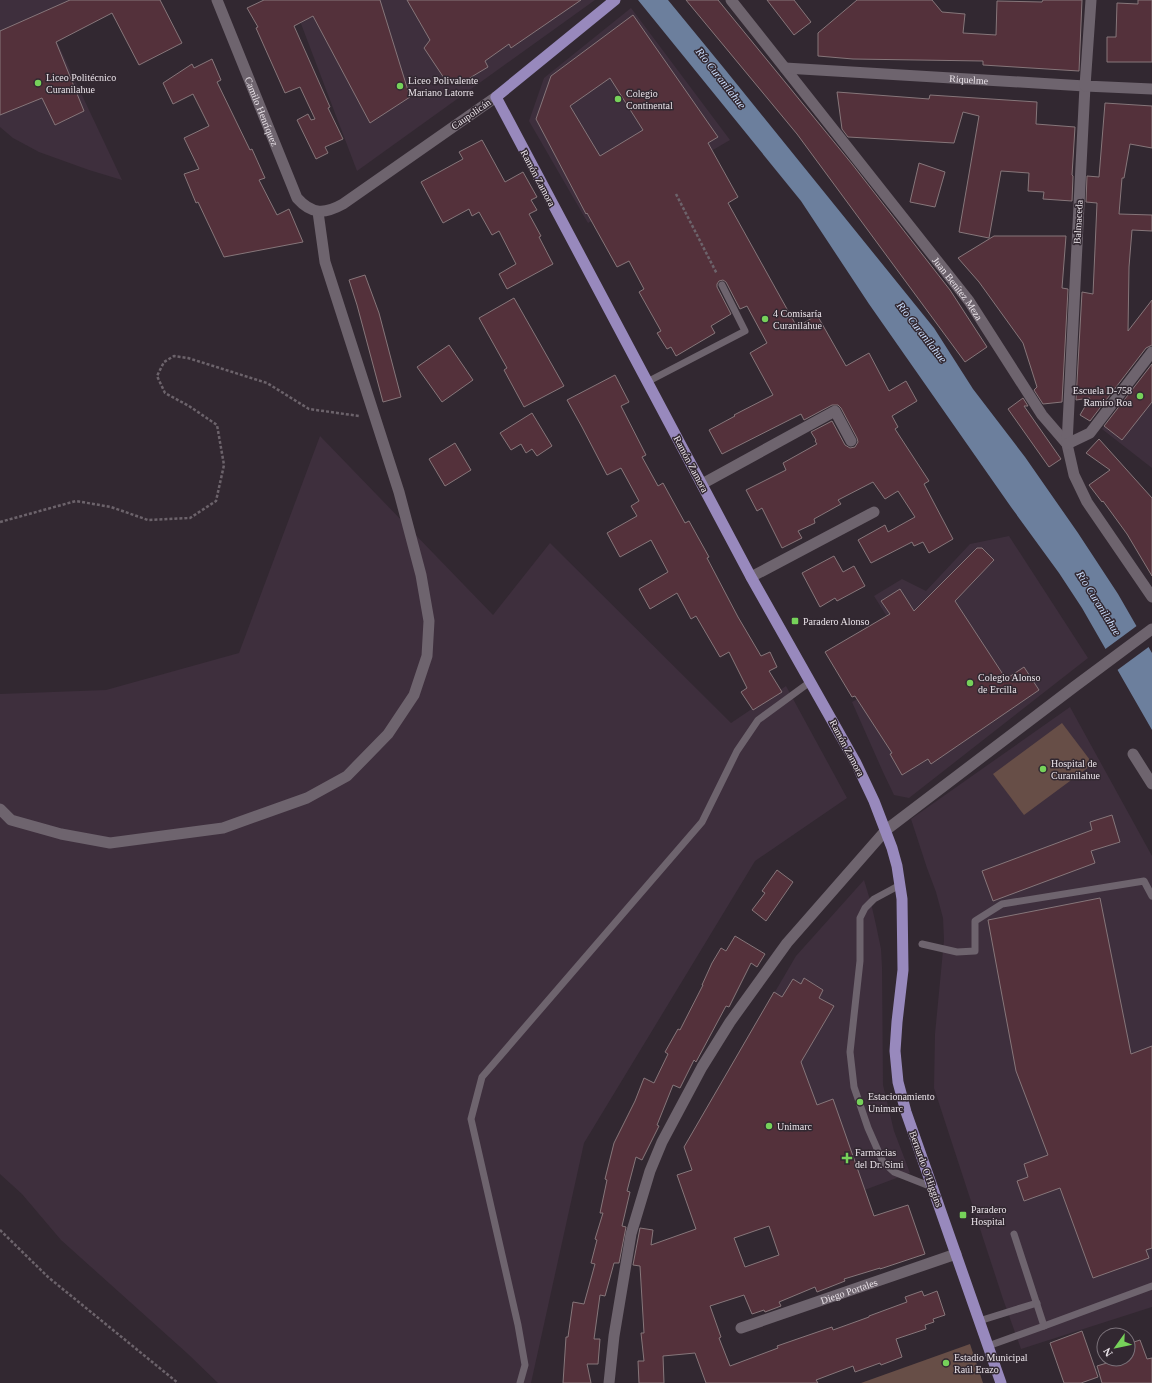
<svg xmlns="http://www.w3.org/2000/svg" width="1152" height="1383" font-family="Georgia,serif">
<rect width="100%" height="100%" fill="#322831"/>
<g fill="#3e2f3d">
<polygon points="0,0 137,0 56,40 122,180 89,170 39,152 13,138 0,127"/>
<polygon points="292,0 595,0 357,171"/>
<polygon points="631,8 730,140 588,223 529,121 544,78"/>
<polygon points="1152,364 1152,468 1102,429"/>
<polygon points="320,436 493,615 550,543 731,723 786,686 847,798 755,861 584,1143 531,1383 218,1383 188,1354 61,1240 22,1194 0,1174 0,694 106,690 239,653"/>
<polygon points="1009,536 1088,658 909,798 894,795 883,772 852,702 917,664 874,596 902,579 926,591 970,544"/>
<polygon points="1070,707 1152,856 1152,1307 1021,1349 1003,1299 934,1088 935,1034 944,940 943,918 936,892 927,868 911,819"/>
<polygon points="864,880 871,903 876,925 881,949 882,967 883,1085 894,1131 910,1173 795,1216 704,1249 677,1175 692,1170 684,1147 796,956"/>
</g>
<g fill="#674e47">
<polygon points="1062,723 1093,764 1024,815 993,774"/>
<polygon points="970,1344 983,1383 861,1383"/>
</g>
<polygon fill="#6c7f9d" points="638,0 668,0 723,67 934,328 973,389 1025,457 1078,533 1118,594 1152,653 1152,730 1082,608 1059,573 1011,507 869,304 801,201"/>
<polygon fill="#322831" points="1138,625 1150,646 1116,671 1104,650"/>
<g fill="#54313b" stroke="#86767a" fill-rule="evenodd">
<polygon points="70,0 160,0 182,43 139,65 112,13 56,42 84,111 55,125 42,98 0,115 0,31"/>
<polygon points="264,0 380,0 410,97 370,123 313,16 294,26 330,107 328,108 343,139 325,147 328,153 316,159 297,120 308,114 311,120 315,119 300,87 285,93 256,28 258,27 247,8"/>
<polygon points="407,0 581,0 511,48 509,44 485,61 488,67 458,85 454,78 448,84 424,48 430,40"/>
<polygon points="686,0 718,0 852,164 950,290 987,347 965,362 797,134"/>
<polygon points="767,0 794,0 811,22 794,35"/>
<polygon points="857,0 932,0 942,12 965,14 963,33 996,35 997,1 1042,2 1043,0 1082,0 1079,71 983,65 983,61 853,59 818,56 818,33"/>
<polygon points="1138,0 1152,0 1152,62 1107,62 1107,37 1116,37 1117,3 1138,4"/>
<path d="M633 15 718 137 708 143 738 197 728 203 797 327 817 315 846 366 869 353 889 391 906 381 917 401 892 416 898 427 895 429 929 481 924 484 953 539 929 553 923 542 914 546 912 542 871 563 858 540 885 525 888 532 915 517 898 491 885 499 873 482 838 500 841 504 814 519 815 523 798 531 802 538 782 548 762 508 757 511 746 490 786 470 783 463 817 444 815 441 816 440 811 432 832 421 845 445 850 448 855 447 858 442 857 438 841 408 838 405H832L804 420 801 414 722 454 709 430 735 416 734 415 773 395 750 353 767 343 747 306 740 309 726 282 723 280 719 281 717 284V287L731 314 711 326 715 333 676 356 671 347 667 349 657 333 661 331 639 292 644 289 629 261 617 267 587 213 586 214 536 119 551 76ZM610 78 643 130 600 156 570 106Z"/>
<polygon points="212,59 221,80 217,82 250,150 252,149 265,178 259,180 277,215 289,209 303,242 224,257 198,202 196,203 184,174 199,169 184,138 209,126 193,94 173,104 163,83 192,64 194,68"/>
<polygon points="837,92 929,99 930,95 1037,102 1036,124 1075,127 1072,175 1073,176 1072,201 1043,199 1044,192 1028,191 1029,173 1001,171 989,238 959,232 979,116 963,112 954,143 848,137 842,129"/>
<polygon points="1105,103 1152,106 1152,148 1130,144 1124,178 1122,178 1119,214 1152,215 1152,231 1132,230 1129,267 1128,331 1152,300 1152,345 1146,348 1090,421 1080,415 1090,398 1076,400 1082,292 1093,294 1097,203 1086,202 1087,176 1099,177"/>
<polygon points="482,140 505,182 523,172 537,197 531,200 537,210 529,214 541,236 539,237 553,264 507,289 499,274 516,264 499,231 492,235 479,212 472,216 469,209 443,223 421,182 463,159 459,152"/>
<polygon points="919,163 945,172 935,207 910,202"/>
<polygon points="994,236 1066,236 1062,288 1068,289 1062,402 1043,404 1034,390 1037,387 1023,343 979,282 958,258"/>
<polygon points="365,275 379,313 401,397 383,402 357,305 349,280"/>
<polygon points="514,298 564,386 524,407 504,370 507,368 479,318"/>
<polygon points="449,345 473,380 442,402 417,367"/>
<polygon points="1152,364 1152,402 1122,440 1104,426"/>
<polygon points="615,375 629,402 621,406 646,455 642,457 658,486 663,483 685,523 689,521 709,557 707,558 738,617 761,656 770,652 777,667 769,671 782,692 753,710 741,692 747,688 729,652 720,657 696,616 691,619 677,593 650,609 639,589 668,572 651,540 620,557 607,533 637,516 631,506 639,501 621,468 607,475 582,427 567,400"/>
<polygon points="1023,398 1028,406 1024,406 1061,459 1049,467 1008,409"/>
<polygon points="532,413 552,446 537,456 532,449 526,453 521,444 511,450 500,433"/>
<polygon points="1099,439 1152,498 1152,576 1127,534 1103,501 1102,502 1089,485 1110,470 1086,453"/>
<polygon points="455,443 471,470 445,486 429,459"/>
<polygon points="977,548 982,548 994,560 955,601 1006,679 1024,667 1039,690 931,764 928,759 902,775 890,754 892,753 855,696 852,697 825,652 890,614 881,601 900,589 914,611"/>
<polygon points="834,556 843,572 854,566 865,586 837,601 835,598 820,607 802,573"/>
<polygon points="1112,815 1120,842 1091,851 1095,863 993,901 982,871 1092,830 1090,822"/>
<polygon points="777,870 793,882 766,921 752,910 765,893 762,891"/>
<polygon points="1100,898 1131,1054 1152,1046 1152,1248 1146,1250 1149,1258 1093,1278 1060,1188 1024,1201 1017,1181 1028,1177 1024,1164 1048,1155 1016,1071 988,920"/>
<polygon points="735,936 765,954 757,967 751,963 729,1007 726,1006 696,1062 694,1060 680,1088 673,1085 657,1125 659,1126 642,1160 636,1157 627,1191 630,1192 622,1226 626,1227 619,1263 614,1263 605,1296 600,1295 594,1339 600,1339 598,1364 587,1364 591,1383 563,1383 566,1337 568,1337 573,1302 584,1304 595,1264 591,1263 597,1240 595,1239 603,1213 600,1213 607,1180 605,1179 614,1143 635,1101 644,1078 654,1083 668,1054 665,1052 678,1029 680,1030 703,985 702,985 712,963 721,948 726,951"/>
<path d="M804 978 823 990 819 998 834 1006 801 1062 817 1105 833 1099 874 1216 908 1205 925 1254 880 1269V1268L844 1279 845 1281 817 1292 815 1287 779 1302 781 1306 765 1312 764 1310 752 1314 744 1295 710 1306 721 1337 719 1338 730 1366 778 1348 777 1346 832 1327 833 1330 869 1317V1316L907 1302 905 1297 922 1291 924 1296 937 1291 945 1315 933 1319 934 1322 925 1325 926 1329 896 1339 902 1357 881 1365 880 1363 855 1372 853 1366 816 1380 818 1383H706L695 1353 663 1356 664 1383H639L638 1361H644L641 1333H644L640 1266 633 1265 640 1228 653 1230 651 1245 696 1229 677 1175 692 1170 684 1147 774 992 782 997 793 979 801 984ZM769 1226 779 1255 745 1267 734 1238Z"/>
<polygon points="1082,1331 1098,1377 1081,1383 1064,1383 1050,1343"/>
<polygon points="1140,1340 1147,1359 1152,1358 1152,1383 1102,1383 1097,1366 1120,1359 1128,1359 1128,1344"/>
</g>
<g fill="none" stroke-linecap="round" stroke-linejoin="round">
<g stroke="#6c636b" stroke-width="2.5" stroke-dasharray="3 2" stroke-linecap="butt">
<polyline points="676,194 717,274"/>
<polyline points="0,522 76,501 111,507 148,520 190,518 216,501 224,465 217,425 189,406 165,393 157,376 164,362 174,356 188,358 267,383 309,409 359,416"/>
<polyline points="0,1230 48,1277 178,1383"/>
</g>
<g stroke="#6e646e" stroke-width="7">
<polyline points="647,382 745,331 722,285"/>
<polyline points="900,885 874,899 865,908 860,918 860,961 850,1052 854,1087 868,1128 883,1162 894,1172 932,1187"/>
<polyline points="922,944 957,952 975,951 975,921 1002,904 1144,881 1152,896"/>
<polyline points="1014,1234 1044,1326"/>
<polyline points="979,1321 1037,1303"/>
<polyline points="988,1346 1044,1326 1152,1286"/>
<polyline points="520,1383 525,1365 518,1325 471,1119 482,1077 702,822 737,751 758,720 810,682"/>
</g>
<g stroke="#6e646e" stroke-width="11">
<path id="s1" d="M731 0 969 301 1042 415 1067 444 1074 475 1087 502 1152 597"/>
<path id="s2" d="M785 68 1085 86 1067 444"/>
<polyline points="1067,444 1090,433 1152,352"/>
<polyline points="702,484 835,411 851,441"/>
<polyline points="751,577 874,512"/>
<polyline points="1133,754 1152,784"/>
<polyline points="0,809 11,820 61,834 110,843 223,828 307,798 347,776 388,734 414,695 427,656 429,621 421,575 399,492 325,262 318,212"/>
<path id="s3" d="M741 1328 956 1254"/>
<polyline points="609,1383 614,1336 631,1234 650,1171 662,1142 702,1067 730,1022 787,943 886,830"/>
</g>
<g stroke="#6e646e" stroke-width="11">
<path id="s4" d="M217 0 297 198C312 215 325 214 343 204L496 97"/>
<polyline points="1091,0 1085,86 1152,89"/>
</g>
<polyline stroke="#6e646e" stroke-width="11" points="886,830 1074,687 1152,629"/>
<polyline stroke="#9889bd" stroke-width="11" points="615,0 496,97 751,577 856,763 874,801 892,848 897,866 902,899 903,970 897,1022 895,1051 898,1082 906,1112 1001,1383"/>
</g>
<g fill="#76d25a" stroke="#322831" stroke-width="1.5">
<circle cx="38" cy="83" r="4"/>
<circle cx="400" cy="86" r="4"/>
<circle cx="618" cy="99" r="4"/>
<circle cx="765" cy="319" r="4"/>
<circle cx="1140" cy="396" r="4"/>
<rect x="791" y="617" width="8" height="8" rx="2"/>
<circle cx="970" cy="683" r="4"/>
<circle cx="1043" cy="769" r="4"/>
<circle cx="860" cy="1102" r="4"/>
<circle cx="769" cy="1126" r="4"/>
<path d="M845 1152h4v4h4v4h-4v4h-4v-4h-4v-4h4z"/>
<rect x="959" y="1211" width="8" height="8" rx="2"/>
<circle cx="946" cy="1363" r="4"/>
</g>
<g text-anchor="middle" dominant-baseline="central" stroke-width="3" stroke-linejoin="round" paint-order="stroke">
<g font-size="10" fill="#eae3e9" stroke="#322831" text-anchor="start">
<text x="46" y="77">Liceo Politécnico<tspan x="46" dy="12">Curanilahue</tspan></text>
<text x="408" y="80">Liceo Polivalente<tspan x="408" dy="12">Mariano Latorre</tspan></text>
<text x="626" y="93">Colegio<tspan x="626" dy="12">Continental</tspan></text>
<text x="773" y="313">4 Comisaría<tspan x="773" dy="12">Curanilahue</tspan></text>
<text x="1132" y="390" text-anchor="end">Escuela D-758<tspan x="1132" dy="12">Ramiro Roa</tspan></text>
<text x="803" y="621">Paradero Alonso</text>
<text x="978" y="677">Colegio Alonso<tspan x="978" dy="12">de Ercilla</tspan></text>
<text x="1051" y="763">Hospital de<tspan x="1051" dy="12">Curanilahue</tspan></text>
<text x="868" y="1096">Estacionamiento<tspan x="868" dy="12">Unimarc</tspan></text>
<text x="777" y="1126">Unimarc</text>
<text x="855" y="1152">Farmacias<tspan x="855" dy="12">del Dr. Simi</tspan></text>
<text x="971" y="1209">Paradero<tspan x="971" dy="12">Hospital</tspan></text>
<text x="954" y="1357">Estadio Municipal<tspan x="954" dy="12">Raúl Erazo</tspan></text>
</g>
<g font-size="10" fill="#eae3e9" stroke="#322831">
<text stroke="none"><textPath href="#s2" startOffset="184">Riquelme</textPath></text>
<text stroke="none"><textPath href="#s4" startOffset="120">Camilo Henríquez</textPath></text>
<text transform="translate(471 114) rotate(-35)">Caupolicán</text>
<text transform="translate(538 178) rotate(62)">Ramón Zamora</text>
<text transform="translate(1078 222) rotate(-87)">Balmaceda</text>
<text stroke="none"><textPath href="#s1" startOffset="367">Juan Benítez Meza</textPath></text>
<text transform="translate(691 464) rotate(62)">Ramón Zamora</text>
<text transform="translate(847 748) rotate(62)">Ramón Zamora</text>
<text transform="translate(926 1169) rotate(70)">Bernardo O'Higgins</text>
<text stroke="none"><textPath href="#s3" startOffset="114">Diego Portales</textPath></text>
</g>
<g font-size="11" font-style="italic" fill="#cbdfff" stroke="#322831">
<text transform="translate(721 78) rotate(52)">Río Curanilahue</text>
<text transform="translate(922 332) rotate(52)">Río Curanilahue</text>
<text transform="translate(1099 603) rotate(58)">Río Curanilahue</text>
</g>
</g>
<g transform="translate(1116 1347) rotate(237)"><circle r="19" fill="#322831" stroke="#7c737b"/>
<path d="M0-3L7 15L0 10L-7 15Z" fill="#76d25a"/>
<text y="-6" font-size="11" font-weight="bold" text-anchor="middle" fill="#eae3e9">N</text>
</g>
</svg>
